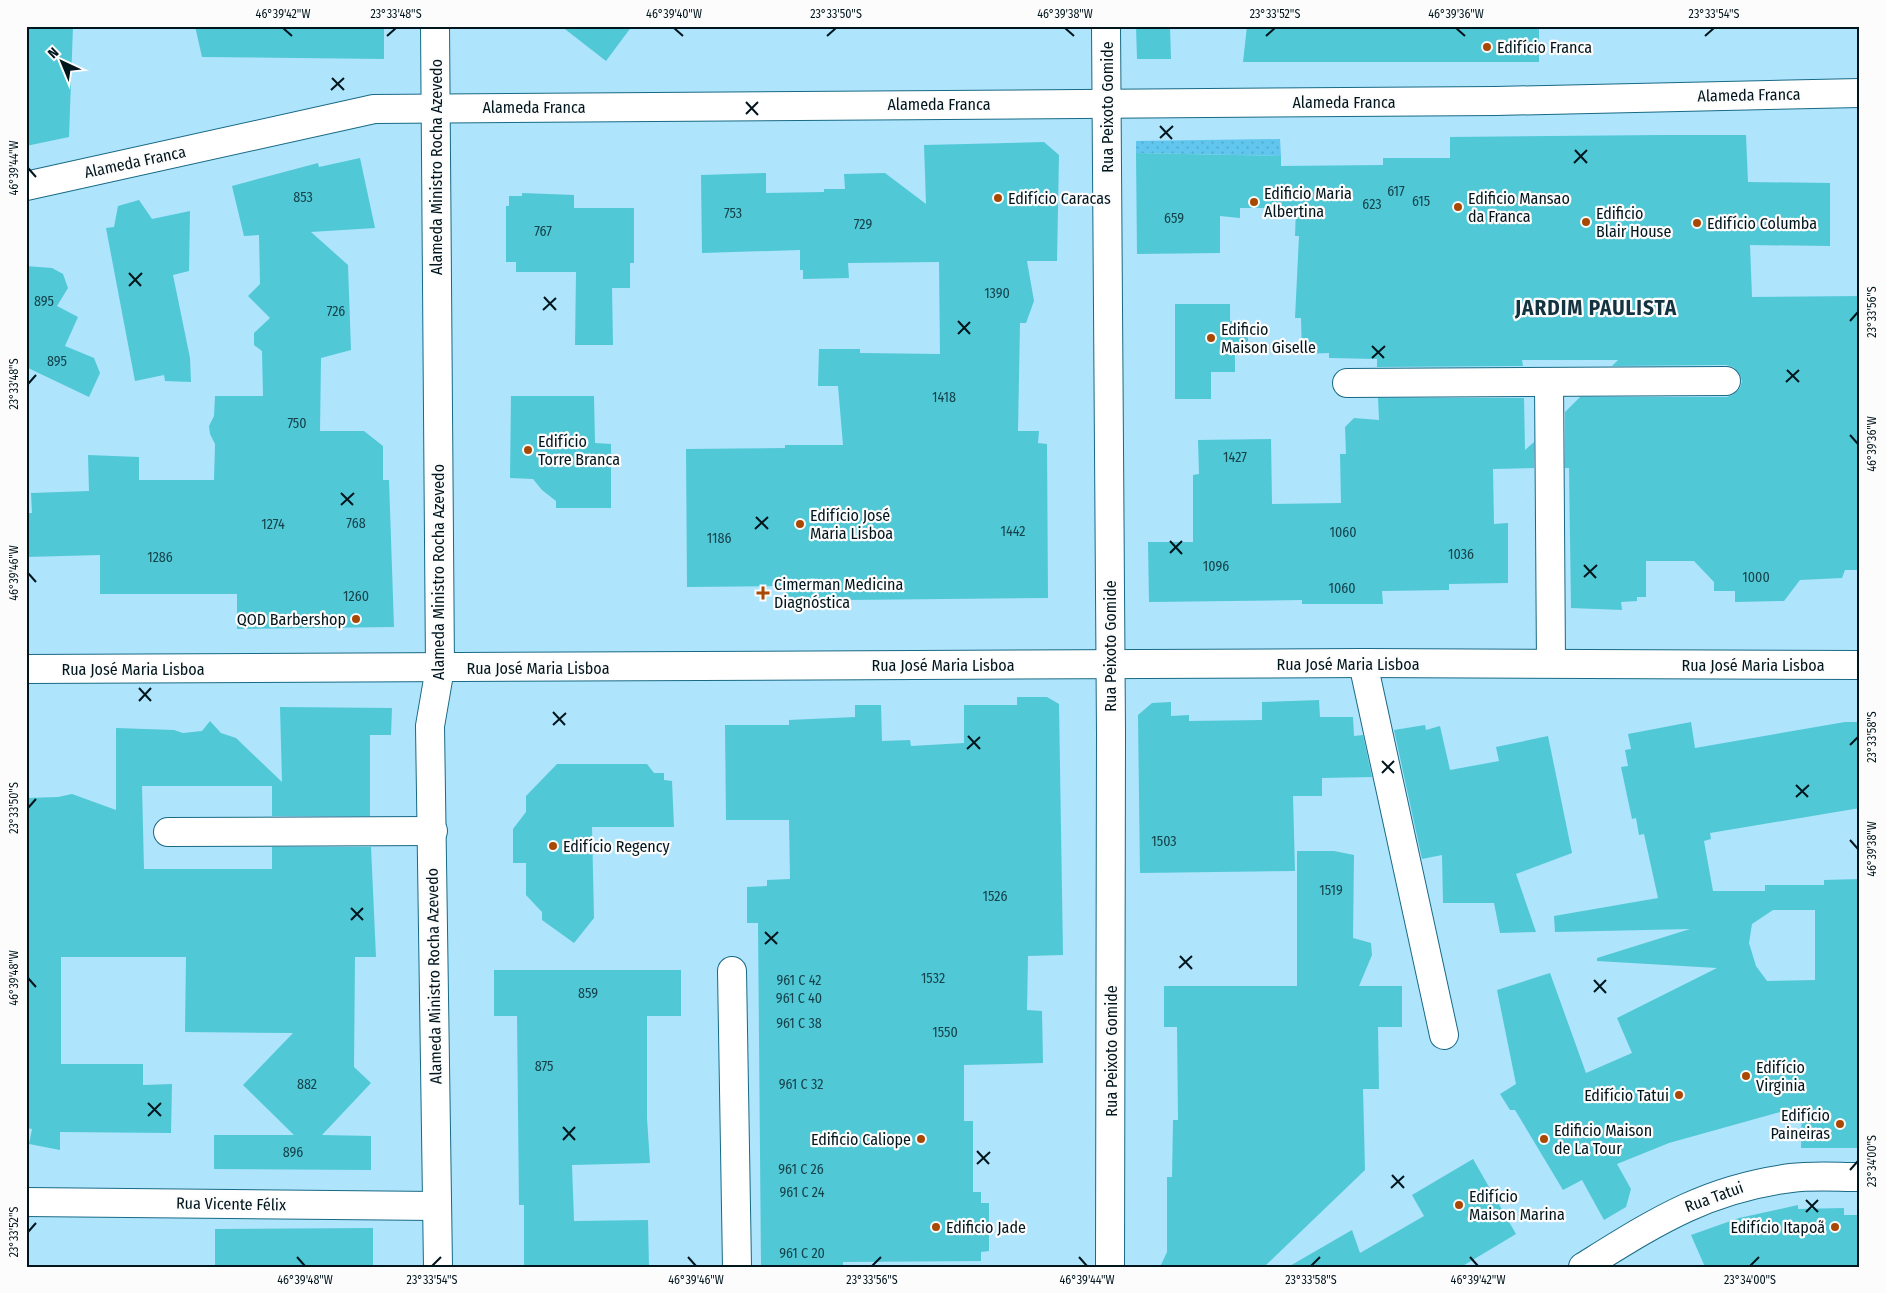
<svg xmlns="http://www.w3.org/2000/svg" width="1886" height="1293" font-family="'Fira Sans Condensed',sans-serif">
<defs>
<pattern id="grass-dots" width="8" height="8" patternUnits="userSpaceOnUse" patternTransform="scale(1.25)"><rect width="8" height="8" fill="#60c6ee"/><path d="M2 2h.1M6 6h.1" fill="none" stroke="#52a9cc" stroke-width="1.8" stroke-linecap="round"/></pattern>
</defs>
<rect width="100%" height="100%" fill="#aee4fc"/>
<polygon fill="url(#grass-dots)" points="1280,139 1281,156 1136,153 1136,141"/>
<g fill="#51c8d6" fill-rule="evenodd">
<polygon points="26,26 73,26 69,137 26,146"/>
<polygon points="195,26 384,26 384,59 202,57"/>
<polygon points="561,26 632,26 606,61"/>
<polygon points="1136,26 1170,26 1171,59 1137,59"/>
<polygon points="1247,26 1539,26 1539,62 1243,62"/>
<polygon points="1661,135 1746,135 1748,182 1830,183 1830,246 1750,245 1752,297 1860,296 1860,570 1845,570 1842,578 1800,580 1784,601 1735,602 1735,591 1714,591 1714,582 1694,561 1646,561 1646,597 1637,597 1637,601 1621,602 1622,610 1571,608 1569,468 1565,468 1565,412 1580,397 1727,397 1734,394 1740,388 1742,381 1739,373 1733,367 1726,365 1612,366 1618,360 1522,360 1523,366 1377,367 1377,359 1329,358 1329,353 1302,354 1301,318 1295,318 1299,236 1295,236 1296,208 1240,208 1240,218 1220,216 1220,253 1137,254 1136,153 1281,156 1281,166 1383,165 1383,158 1450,158 1450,137"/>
<polygon points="1044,142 1059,155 1057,261 1027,261 1034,301 1026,323 1020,323 1018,431 1039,431 1038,443 1047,444 1048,598 847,600 847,603 787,603 786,586 687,587 686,449 785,448 785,445 843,445 838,386 818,386 819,349 860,349 860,353 940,354 939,262 848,263 849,278 803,279 803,270 800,270 800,250 702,253 701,175 766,173 766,193 824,192 824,189 845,189 844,174 885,173 926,204 924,145"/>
<polygon points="360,158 375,228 311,232 348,265 351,350 321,358 320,431 364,431 383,446 383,480 389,480 394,627 237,629 237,594 100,594 100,555 26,557 26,513 32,513 31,493 89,491 88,455 139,457 139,480 214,480 215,444 210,434 209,426 214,416 215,396 263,396 262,351 254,345 254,333 270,318 248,296 260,284 259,235 244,236 232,186 318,163 319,167"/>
<polygon points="522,193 574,195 574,208 634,208 634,263 630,263 630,288 612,288 613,345 575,345 576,272 516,272 516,262 506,262 506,206 509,206 509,196 522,196"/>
<polygon points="139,200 152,219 190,211 189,271 173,275 190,358 191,382 165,381 164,375 135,381 106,228 114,227 118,206"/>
<polygon points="26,266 52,268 63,274 68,288 57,306 78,317 65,346 94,358 100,373 89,397 26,367"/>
<polygon points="1175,304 1230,304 1230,321 1248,321 1248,355 1235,355 1235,372 1211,372 1211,399 1175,399"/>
<polygon points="511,396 594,396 595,443 611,444 611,508 556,508 556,501 542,490 533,479 510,478"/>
<polygon points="1378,398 1524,398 1525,450 1534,442 1534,468 1493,469 1494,524 1508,523 1508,583 1449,584 1449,590 1382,591 1383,604 1302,604 1302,600 1149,602 1148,542 1193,542 1193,475 1199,474 1198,440 1271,439 1272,504 1341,503 1340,454 1346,454 1345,427 1354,418 1379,420"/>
<polygon points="1017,697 1047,697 1059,704 1063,955 1028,956 1027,1010 1042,1011 1043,1063 964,1065 964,1121 973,1121 973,1192 981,1192 981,1203 989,1203 989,1251 981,1252 981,1261 843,1262 843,1267 761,1267 758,923 747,923 747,887 767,886 767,880 790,879 789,820 726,820 725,725 789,725 789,720 855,717 855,705 881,705 882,741 910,740 911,746 964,743 964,705 1017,705"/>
<polygon points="1319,700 1320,717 1353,717 1354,736 1363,735 1372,777 1322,778 1322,796 1293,796 1295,871 1140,873 1138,715 1152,703 1171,702 1171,716 1189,715 1189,721 1262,720 1262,702"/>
<polygon points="280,707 392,708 391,735 370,735 370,816 272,816 272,786 142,786 144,869 272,869 272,847 371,847 376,957 355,957 354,1067 371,1083 322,1135 371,1136 371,1170 214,1169 214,1135 294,1135 243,1085 293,1033 185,1032 186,957 61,957 61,1064 143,1064 143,1085 172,1084 171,1133 60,1132 60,1150 29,1144 32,1129 26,1128 26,798 58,797 72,794 116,810 116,728 174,730 183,733 202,731 210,721 221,733 236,738 282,782"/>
<path d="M1691 722 1695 748 1845 722H1860V808L1710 833 1711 839 1704 841 1713 891H1765V885H1824V880L1860 879V1148H1801L1802 1106 1669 1143 1617 1164 1631 1189 1626 1207 1604 1220 1582 1180 1563 1190 1515 1110H1510L1500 1094 1516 1084 1497 990 1550 973 1586 1073 1632 1053 1617 1018 1717 968 1597 961V958L1690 929 1555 932 1554 916 1658 898 1644 834 1639 835 1636 818 1632 819 1621 767 1628 766 1625 750 1631 749 1628 734ZM1773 910H1815V980L1767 981 1756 966 1749 943 1752 924Z"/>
<polygon points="1425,725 1426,730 1440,726 1450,770 1499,761 1496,747 1548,736 1572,853 1516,874 1536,932 1500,933 1494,903 1443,903 1442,855 1422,859 1394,730"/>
<polygon points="557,764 647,764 654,773 664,773 664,780 672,781 674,827 592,827 594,918 574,943 542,920 542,912 526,895 526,863 513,863 513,829 526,812 526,796"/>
<polygon points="1297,851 1334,851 1354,855 1353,938 1371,943 1372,955 1359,986 1402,986 1402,1027 1378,1027 1379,1089 1363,1089 1365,1170 1264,1267 1160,1267 1167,1252 1167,1177 1172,1177 1173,1120 1178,1120 1177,1027 1164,1027 1164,986 1297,986"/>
<polygon points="494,970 681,970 681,1016 647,1016 647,1118 650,1163 572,1165 574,1221 648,1220 649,1267 524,1267 524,1205 519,1205 517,1016 494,1016"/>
<polygon points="1473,1159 1516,1234 1461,1267 1288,1267 1352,1230 1360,1253 1424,1216 1412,1195"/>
<polygon points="1798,1205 1798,1209 1844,1208 1844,1215 1860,1215 1860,1267 1705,1267 1691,1235 1739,1218"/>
<polygon points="373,1228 373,1267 215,1267 215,1229"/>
</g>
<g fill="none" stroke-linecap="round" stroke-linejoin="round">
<g stroke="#196a85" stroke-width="30">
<g id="street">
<polyline points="435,26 440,668 430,726 438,1267"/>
<polyline points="1106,26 1111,732 1110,1267"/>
<polyline points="26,186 374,109 1496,101 1860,93"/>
<polyline points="1549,382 1551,663"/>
<polyline points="1347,383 1726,381"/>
<polyline points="1363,663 1444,1035"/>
<polyline points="26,669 1363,663 1860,665"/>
<polyline points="168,832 433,831"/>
<polyline points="732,971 737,1267"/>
<polyline points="26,1202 436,1206"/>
<path d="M1583 1267C1654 1223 1705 1189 1791 1178 1813 1175 1837 1177 1860 1177"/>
</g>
</g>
<use href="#street" stroke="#fff" stroke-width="28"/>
</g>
<path fill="none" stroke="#01151d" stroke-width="2" d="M283 28 292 36M674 28 683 36M1065 28 1074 36M1456 28 1465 36M387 36 396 28M827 36 836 28M1266 36 1275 28M1705 36 1714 28M332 78 344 90M331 90 344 78M746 102 758 115M746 114 758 102M1160 126 1172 139M1160 138 1173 126M1575 150 1587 163M1574 163 1587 150M28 168 36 177M129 273 141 286M129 286 142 273M544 297 556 310M543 310 556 298M958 321 970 334M1850 321 1858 312M958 334 970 322M1372 346 1384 358M1372 358 1385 346M1787 370 1799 382M1786 382 1799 370M28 384 36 375M1850 435 1858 444M341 493 353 505M341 505 354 493M756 517 768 529M755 529 768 517M1170 541 1182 554M1170 553 1182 541M1584 565 1596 578M28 573 36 582M1584 577 1597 565M139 688 151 701M139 701 151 688M553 712 565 725M553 725 566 713M968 736 980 749M1850 745 1858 737M967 749 980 737M1382 761 1394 773M1382 773 1394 761M1796 785 1808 797M1796 797 1809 785M28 808 36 799M1850 840 1858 849M351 908 363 920M351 920 363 908M765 932 777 944M765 944 778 932M1180 956 1192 969M1179 968 1192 956M28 978 36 987M1594 980 1606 993M1594 992 1606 980M148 1103 161 1116M148 1116 161 1103M563 1127 575 1140M563 1140 575 1127M977 1151 989 1164M977 1164 990 1152M1850 1170 1858 1161M1392 1175 1404 1188M1391 1188 1404 1176M1806 1200 1818 1212M1806 1212 1818 1200M28 1232 36 1223M297 1257 305 1266M688 1257 696 1266M1079 1257 1087 1266M1470 1257 1478 1266M432 1266 441 1257M872 1266 881 1257M1311 1266 1320 1257M1750 1266 1759 1257"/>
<g fill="#a94803" stroke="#fcfcfc" stroke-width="2">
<circle cx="1487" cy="47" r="5"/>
<circle cx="998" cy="198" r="5"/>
<circle cx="1254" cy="202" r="5"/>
<circle cx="1458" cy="207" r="5"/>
<circle cx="1586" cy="222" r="5"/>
<circle cx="1697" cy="223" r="5"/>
<circle cx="1211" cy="338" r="5"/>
<circle cx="528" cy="450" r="5"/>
<circle cx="800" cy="524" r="5"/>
<path d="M760.5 585.5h5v5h5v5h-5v5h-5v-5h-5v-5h5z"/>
<circle cx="356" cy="619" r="5"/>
<circle cx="553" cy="846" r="5"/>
<circle cx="1746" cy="1076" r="5"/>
<circle cx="1679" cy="1095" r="5"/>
<circle cx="1840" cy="1124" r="5"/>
<circle cx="921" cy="1139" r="5"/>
<circle cx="1544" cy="1139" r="5"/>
<circle cx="1459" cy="1205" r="5"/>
<circle cx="936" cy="1227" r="5"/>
<circle cx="1835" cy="1227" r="5"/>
</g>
<g text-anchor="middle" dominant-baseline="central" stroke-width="4.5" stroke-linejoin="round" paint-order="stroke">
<g font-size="14" fill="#15424b">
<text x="1396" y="191">617</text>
<text x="303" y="197">853</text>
<text x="1421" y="201">615</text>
<text x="1372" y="204">623</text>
<text x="733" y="213">753</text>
<text x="1174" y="218">659</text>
<text x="863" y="224">729</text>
<text x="543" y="231">767</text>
<text x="997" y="293">1390</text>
<text x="44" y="301">895</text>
<text x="336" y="311">726</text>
<text x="57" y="361">895</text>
<text x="944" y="397">1418</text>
<text x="297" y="423">750</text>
<text x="1235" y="457">1427</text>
<text x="356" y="523">768</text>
<text x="273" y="524">1274</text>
<text x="1013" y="531">1442</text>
<text x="1343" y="532">1060</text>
<text x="719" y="538">1186</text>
<text x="1461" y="554">1036</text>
<text x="160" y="557">1286</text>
<text x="1216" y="566">1096</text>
<text x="1756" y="577">1000</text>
<text x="1342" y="588">1060</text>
<text x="356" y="596">1260</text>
<text x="1164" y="841">1503</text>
<text x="1331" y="890">1519</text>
<text x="995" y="896">1526</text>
<text x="933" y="978">1532</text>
<text x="799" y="980">961 C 42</text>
<text x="588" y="993">859</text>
<text x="799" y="998">961 C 40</text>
<text x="799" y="1023">961 C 38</text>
<text x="945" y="1032">1550</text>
<text x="544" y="1066">875</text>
<text x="307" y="1084">882</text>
<text x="801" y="1084">961 C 32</text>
<text x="293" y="1152">896</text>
<text x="801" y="1169">961 C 26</text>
<text x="802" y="1192">961 C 24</text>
<text x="802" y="1253">961 C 20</text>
</g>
<g font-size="16" fill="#01151d" stroke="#fcfcfc" text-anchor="start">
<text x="1497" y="47">Edifício Franca</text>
<text x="1264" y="193">Edificio Maria<tspan x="1264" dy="18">Albertina</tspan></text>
<text x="1008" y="198">Edifício Caracas</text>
<text x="1468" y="198">Edificio Mansao<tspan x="1468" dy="18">da Franca</tspan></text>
<text x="1596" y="213">Edificio<tspan x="1596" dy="18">Blair House</tspan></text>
<text x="1707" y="223">Edifício Columba</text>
<text x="1221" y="329">Edificio<tspan x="1221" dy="18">Maison Giselle</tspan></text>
<text x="538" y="441">Edifício<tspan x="538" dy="18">Torre Branca</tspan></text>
<text x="810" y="515">Edifício José<tspan x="810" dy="18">Maria Lisboa</tspan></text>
<text x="774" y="584">Cimerman Medicina<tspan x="774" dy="18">Diagnóstica</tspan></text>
<text x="346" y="619" text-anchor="end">QOD Barbershop</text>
<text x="563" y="846">Edifício Regency</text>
<text x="1756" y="1067">Edifício<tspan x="1756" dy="18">Virginia</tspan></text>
<text x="1669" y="1095" text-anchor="end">Edifício Tatui</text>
<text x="1830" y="1115" text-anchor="end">Edifício<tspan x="1830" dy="18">Paineiras</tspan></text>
<text x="1554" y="1130">Edificio Maison<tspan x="1554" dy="18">de La Tour</tspan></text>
<text x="911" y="1139" text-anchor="end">Edificio Caliope</text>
<text x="1469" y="1196">Edifício<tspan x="1469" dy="18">Maison Marina</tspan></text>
<text x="946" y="1227">Edificio Jade</text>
<text x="1825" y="1227" text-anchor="end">Edifício Itapoã</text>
</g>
<g font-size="16" fill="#01151d" stroke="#fcfcfc">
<text transform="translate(1749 95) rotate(-1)">Alameda Franca</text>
<text x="1344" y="102">Alameda Franca</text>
<text x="939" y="104">Alameda Franca</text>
<text x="534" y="107">Alameda Franca</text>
<text transform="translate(1107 107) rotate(-90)">Rua Peixoto Gomide</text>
<text transform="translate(135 162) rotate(-12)">Alameda Franca</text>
<text transform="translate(436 167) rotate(-90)">Alameda Ministro Rocha Azevedo</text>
<text transform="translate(438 572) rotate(-90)">Alameda Ministro Rocha Azevedo</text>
<text transform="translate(1110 646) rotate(-90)">Rua Peixoto Gomide</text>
<text x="1348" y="664">Rua José Maria Lisboa</text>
<text x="943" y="665">Rua José Maria Lisboa</text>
<text x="1753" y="665">Rua José Maria Lisboa</text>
<text x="538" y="668">Rua José Maria Lisboa</text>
<text x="133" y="669">Rua José Maria Lisboa</text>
<text transform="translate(434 976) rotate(-91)">Alameda Ministro Rocha Azevedo</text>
<text transform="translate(1111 1051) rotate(-90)">Rua Peixoto Gomide</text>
<text transform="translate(1714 1197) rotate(-20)">Rua Tatui</text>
<text transform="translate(231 1204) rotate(1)">Rua Vicente Félix</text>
</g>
<g font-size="21" font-weight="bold" letter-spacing="1" fill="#143340" stroke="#fcfcfc">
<text x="1596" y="308">JARDIM PAULISTA</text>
</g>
</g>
<rect width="1886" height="1293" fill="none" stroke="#fcfcfc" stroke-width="55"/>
<g transform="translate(62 62) rotate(316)" stroke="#fcfcfc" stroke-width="4" paint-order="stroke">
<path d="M0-4L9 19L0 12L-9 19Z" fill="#01151d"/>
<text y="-8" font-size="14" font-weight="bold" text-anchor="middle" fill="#01151d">N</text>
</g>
<rect x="28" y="28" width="1830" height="1238" fill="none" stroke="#01151d" stroke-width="2"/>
<g font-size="12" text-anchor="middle" fill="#01151d">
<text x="283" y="18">46°39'42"W</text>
<text x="396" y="18">23°33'48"S</text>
<text x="674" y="18">46°39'40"W</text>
<text x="836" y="18">23°33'50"S</text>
<text x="1065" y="18">46°39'38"W</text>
<text x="1275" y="18">23°33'52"S</text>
<text x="1456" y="18">46°39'36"W</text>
<text x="1714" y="18">23°33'54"S</text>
<text transform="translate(14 168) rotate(-90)" y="4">46°39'44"W</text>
<text transform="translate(1872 312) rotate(-90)" y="4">23°33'56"S</text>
<text transform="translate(14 384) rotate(-90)" y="4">23°33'48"S</text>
<text transform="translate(1872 444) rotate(-90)" y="4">46°39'36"W</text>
<text transform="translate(14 573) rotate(-90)" y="4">46°39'46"W</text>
<text transform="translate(1872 737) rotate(-90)" y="4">23°33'58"S</text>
<text transform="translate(14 808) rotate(-90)" y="4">23°33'50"S</text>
<text transform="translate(1872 849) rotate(-90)" y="4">46°39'38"W</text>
<text transform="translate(14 978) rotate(-90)" y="4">46°39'48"W</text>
<text transform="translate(1872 1161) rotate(-90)" y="4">23°34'00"S</text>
<text transform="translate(14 1232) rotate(-90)" y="4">23°33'52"S</text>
<text x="305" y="1284">46°39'48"W</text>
<text x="432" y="1284">23°33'54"S</text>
<text x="696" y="1284">46°39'46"W</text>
<text x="872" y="1284">23°33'56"S</text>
<text x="1087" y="1284">46°39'44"W</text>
<text x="1311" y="1284">23°33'58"S</text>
<text x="1478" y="1284">46°39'42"W</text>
<text x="1750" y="1284">23°34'00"S</text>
</g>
</svg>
